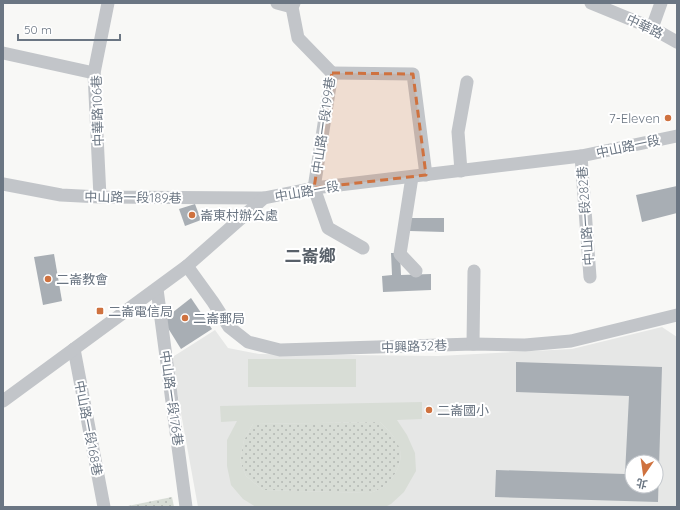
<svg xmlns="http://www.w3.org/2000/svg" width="680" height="510" font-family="Quicksand,'Noto Sans TC',sans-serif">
<defs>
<pattern id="green-dots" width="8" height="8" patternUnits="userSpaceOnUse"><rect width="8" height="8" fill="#d8ddd6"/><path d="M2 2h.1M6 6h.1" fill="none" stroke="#b3b8b3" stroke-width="1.8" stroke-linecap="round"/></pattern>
</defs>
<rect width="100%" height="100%" fill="#f8f8f6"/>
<path fill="#e6e7e6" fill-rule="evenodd" d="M662 327 677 337V507H198L171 358 215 330 228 348 259 354 438 356 572 349ZM632 462H656V486H632Z"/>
<g fill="url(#green-dots)">
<path d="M380 422C388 430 397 438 400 449 403 464 394 479 383 487 379 490 373 492 369 493L263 490 246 476 240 461 244 440 253 424Z"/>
<polygon points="172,497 174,507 123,507"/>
</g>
<g fill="#d8ddd6" fill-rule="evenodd">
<rect x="248" y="359" width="108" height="28"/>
<path d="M422 402V419L397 420 407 435 415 453 416 471 404 492 391 504 385 507H256L243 499 231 485 227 466V440L237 421 221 422 220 406ZM380 422C388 430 397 438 400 450 403 464 394 479 383 487 379 490 373 492 369 493L263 490 246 476 240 461 244 440 253 424Z"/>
</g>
<g fill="#a8aeb4" fill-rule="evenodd">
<polygon points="677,186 677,213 642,222 636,195"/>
<polygon points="195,204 201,220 185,226 179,209"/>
<polygon points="409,218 444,218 444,232 410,231"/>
<polygon points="391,253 400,253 401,275 431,274 431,290 383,292 382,276 392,275"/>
<polygon points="54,254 62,301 43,305 34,257"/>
<polygon points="191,298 212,329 181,349 163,320"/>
<path d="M516 362 662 367 658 502 495 497 496 470 625 474 629 396 516 392ZM632 462H656V486H632Z"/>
</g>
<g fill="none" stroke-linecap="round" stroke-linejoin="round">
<g stroke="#c2c5c9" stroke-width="13">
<polyline points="277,3 292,7"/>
<polyline points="294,3 292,7 298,38 332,73 314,188 328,228 363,248"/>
<polyline points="591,3 652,28 677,42"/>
<polyline points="652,28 661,3"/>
<polyline points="3,53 94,73"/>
<polyline points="332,73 413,74 426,175"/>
<polyline points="581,156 590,277"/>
<polyline points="461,171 458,132 467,82"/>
<polyline points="412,177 400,254 416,271"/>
<polyline points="3,184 61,195 100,197 264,198"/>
<polyline points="100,197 94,73 108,3"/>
<polyline points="187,266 213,302 229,327 248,342 280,350 473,344 525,345 571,341 677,315"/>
<polyline points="157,289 186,507"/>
<polyline points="473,344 474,271"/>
<polyline points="74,349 104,507"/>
<polyline points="3,401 187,266 264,198 314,188 581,156 677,136"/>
</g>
</g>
<path fill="#cf723f" fill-opacity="0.2" stroke="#cf723f" stroke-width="3" stroke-dasharray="8 5" stroke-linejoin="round" d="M332 73 413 74 426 175 314 188Z"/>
<g fill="#cf723f" stroke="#fff" stroke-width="1.5">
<circle cx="668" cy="118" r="4"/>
<circle cx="192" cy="215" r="4"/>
<circle cx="48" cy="279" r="4"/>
<rect x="96" y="307" width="8" height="8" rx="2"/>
<circle cx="185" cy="318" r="4"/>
<circle cx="429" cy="410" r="4"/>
</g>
<g text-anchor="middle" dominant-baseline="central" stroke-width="4" stroke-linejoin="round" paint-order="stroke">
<g font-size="13" fill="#6b7683" stroke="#fff">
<text transform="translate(645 26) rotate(25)">中華路</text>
<text transform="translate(97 111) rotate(-92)">中華路106巷</text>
<text transform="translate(323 125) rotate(-82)">中山路一段199巷</text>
<text transform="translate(628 146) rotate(-12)">中山路一段</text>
<text transform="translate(307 191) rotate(-10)">中山路一段</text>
<text transform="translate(133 197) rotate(1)">中山路一段189巷</text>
<text transform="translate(585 216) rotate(-94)">中山路一段282巷</text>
<text transform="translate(414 346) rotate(-2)">中興路32巷</text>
<text transform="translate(172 398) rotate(82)">中山路一段176巷</text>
<text transform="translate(89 428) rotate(79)">中山路一段168巷</text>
</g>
<g font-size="13" fill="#6b7683" stroke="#fff" text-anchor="start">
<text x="660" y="118" text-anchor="end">7-Eleven</text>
<text x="200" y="215">崙東村辦公處</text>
<text x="56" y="279">二崙教會</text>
<text x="108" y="311">二崙電信局</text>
<text x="193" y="318">二崙郵局</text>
<text x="437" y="410">二崙國小</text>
</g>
<g font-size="17" font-weight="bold" fill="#586069" stroke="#fff">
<text x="310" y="255">二崙鄉</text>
</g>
</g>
<rect width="680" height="510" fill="none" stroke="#6b7683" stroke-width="8"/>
<g transform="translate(644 474) rotate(193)"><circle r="19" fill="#ffffff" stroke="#c4c8cd"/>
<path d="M0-3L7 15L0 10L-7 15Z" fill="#cf723f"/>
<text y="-6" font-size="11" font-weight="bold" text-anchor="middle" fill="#6b7683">北</text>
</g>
<path d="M18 34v6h102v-6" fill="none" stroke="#6b7683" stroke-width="2"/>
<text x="24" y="34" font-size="12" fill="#6b7683" stroke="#ffffff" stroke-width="3" paint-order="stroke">50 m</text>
</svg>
